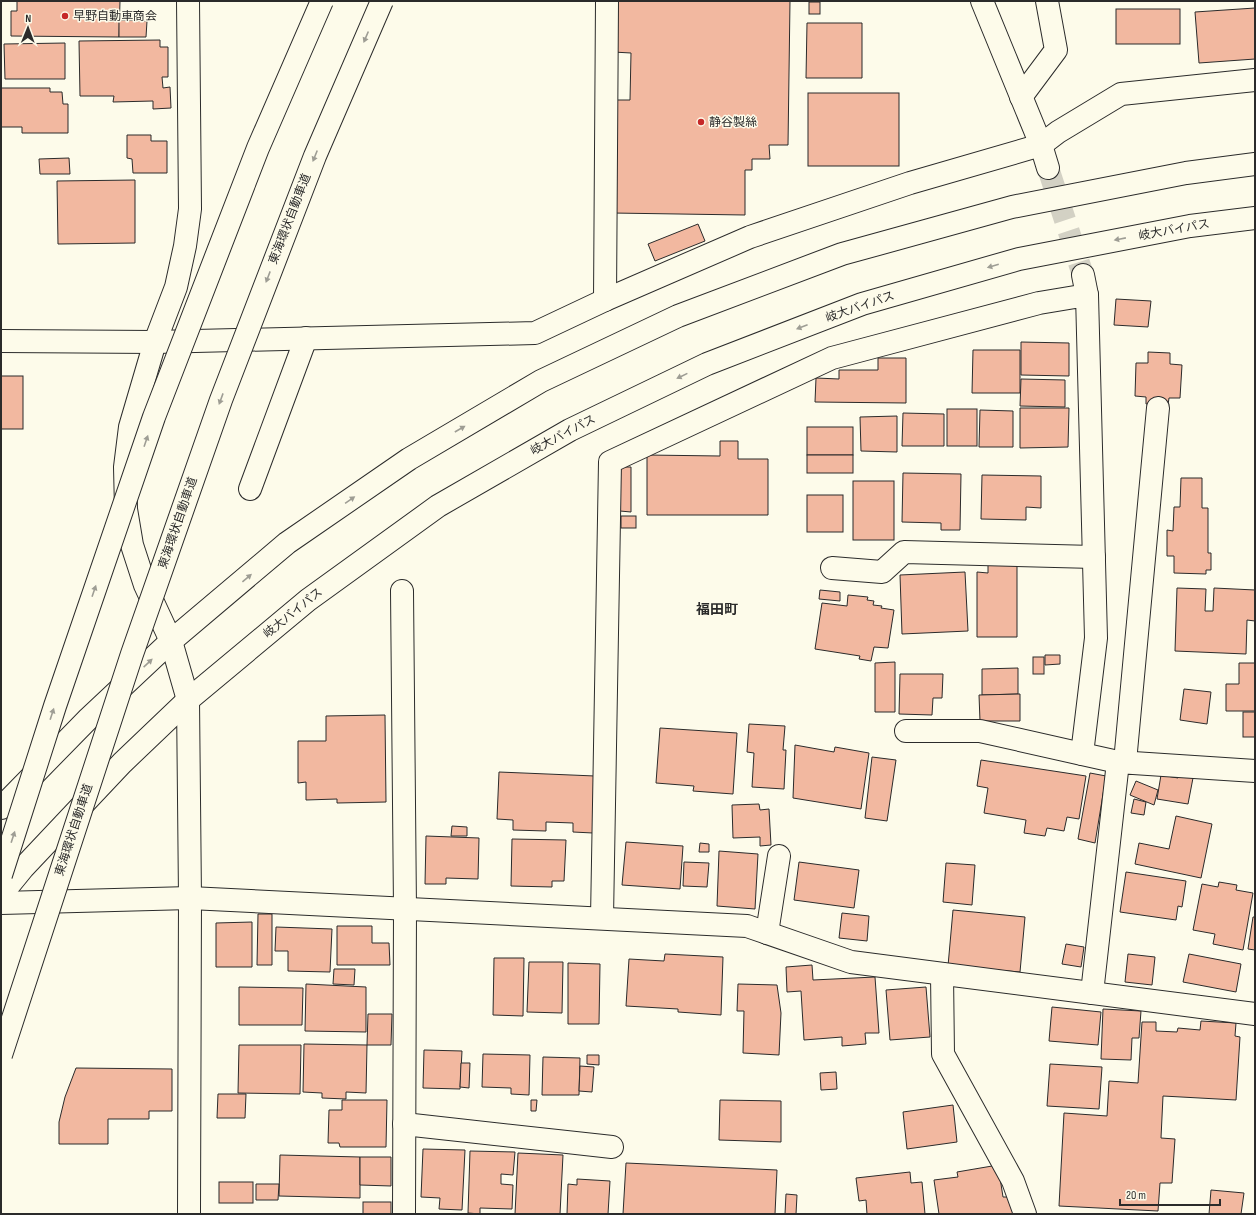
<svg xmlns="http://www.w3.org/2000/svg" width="1256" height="1215" font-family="'Sofia Sans Condensed','Noto Sans JP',sans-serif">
<rect width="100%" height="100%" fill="#fdfbea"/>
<g fill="#f2b8a0" stroke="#2b2b2b">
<polygon points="17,1 120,1 119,37 11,36 11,11 17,11"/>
<polygon points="614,1 790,1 788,145 769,145 770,159 752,159 752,170 745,170 745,215 612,213 614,100 630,100 631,53 613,52"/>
<rect x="809" y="2" width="11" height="12"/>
<polygon points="1255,8 1255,59 1199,63 1195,12"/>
<rect x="1116" y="9" width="64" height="35"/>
<polygon points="119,20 147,21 146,37 119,37"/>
<polygon points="807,23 862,23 862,78 806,78"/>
<polygon points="160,40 160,47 168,47 168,77 162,77 163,88 170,87 171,108 153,109 153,101 113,102 114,96 80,96 79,41"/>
<polygon points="65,43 65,79 5,79 4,44"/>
<polygon points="1,88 50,88 50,92 62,92 63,104 68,104 68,133 22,133 22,127 1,127"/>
<rect x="808" y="93" width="91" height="73"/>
<polygon points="127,135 151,135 151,141 167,141 167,173 133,173 132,159 127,158"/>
<polygon points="69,158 70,174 40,174 39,159"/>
<polygon points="135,180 135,243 58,244 57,181"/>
<polygon points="698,224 705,241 655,261 648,244"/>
<polygon points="1116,299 1151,301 1148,327 1114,325"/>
<polygon points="1021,342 1069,343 1069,376 1021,375"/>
<polygon points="973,350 1020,350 1020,393 972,393"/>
<polygon points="1148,352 1170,353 1170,364 1182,365 1180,398 1169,398 1168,405 1146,404 1146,397 1135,396 1136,363 1148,363"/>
<polygon points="878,358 906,358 906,403 815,402 816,378 839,379 839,370 878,370"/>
<rect x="1" y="376" width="22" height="53"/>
<polygon points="1021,379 1065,380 1065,407 1020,406"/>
<polygon points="1020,408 1069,408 1068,447 1020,448"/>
<rect x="947" y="409" width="30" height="37"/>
<polygon points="980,410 1013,411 1013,447 979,447"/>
<polygon points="903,413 944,414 944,446 902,446"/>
<polygon points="897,416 897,452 861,451 860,417"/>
<rect x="807" y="427" width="46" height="28"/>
<polygon points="720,441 738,441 738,459 768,459 768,515 647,515 647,455 720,456"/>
<rect x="807" y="455" width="46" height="18"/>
<polygon points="620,467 631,467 631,512 620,511"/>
<polygon points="903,473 961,474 960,530 941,530 941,523 902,522"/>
<polygon points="982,475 1041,476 1041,508 1026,507 1026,520 981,519"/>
<polygon points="1181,478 1202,478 1202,508 1208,508 1208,553 1211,553 1211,570 1206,570 1206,574 1174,573 1174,556 1167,556 1167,530 1173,531 1174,507 1180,507"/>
<rect x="853" y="481" width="41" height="59"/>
<rect x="807" y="495" width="36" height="37"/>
<rect x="621" y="516" width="15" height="12"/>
<polygon points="988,565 1017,565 1017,637 977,637 977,572 988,573"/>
<polygon points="965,572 968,631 902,634 900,575"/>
<polygon points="1177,588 1206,589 1205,611 1213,611 1214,588 1255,590 1255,621 1247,620 1246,654 1175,651"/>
<polygon points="820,590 840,592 840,601 819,599"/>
<polygon points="848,595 868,597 867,600 874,601 873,605 882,606 881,608 894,610 888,648 874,647 871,661 859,659 860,656 815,649 822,603 847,606"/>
<polygon points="1045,655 1060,655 1060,664 1045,665"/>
<rect x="1033" y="657" width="11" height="17"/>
<polygon points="895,662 895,712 875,712 875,663"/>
<polygon points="1239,663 1255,663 1255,711 1226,711 1226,684 1239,684"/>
<polygon points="1018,668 1018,694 982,695 982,669"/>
<polygon points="900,674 943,674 942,698 933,698 932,715 899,714"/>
<polygon points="1184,689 1211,692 1207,724 1180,720"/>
<polygon points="1020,694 1020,721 980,721 979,695"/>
<rect x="1243" y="712" width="12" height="25"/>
<polygon points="385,715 386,802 337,803 337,799 306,800 306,782 298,783 298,741 326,741 326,716"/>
<polygon points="749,724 785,726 783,750 786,750 784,789 752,787 754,753 747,752"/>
<polygon points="660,728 737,733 733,794 693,791 694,786 656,783"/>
<polygon points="795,745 834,752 835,747 869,753 861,809 793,798"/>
<polygon points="872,757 896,760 887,821 865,818"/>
<polygon points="981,760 1086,776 1079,819 1067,817 1064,831 1047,828 1045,836 1024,833 1026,820 984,813 988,788 977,786"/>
<polygon points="499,772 595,776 593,833 573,832 573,823 546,822 546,831 513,830 513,820 497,819"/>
<polygon points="1090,773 1106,776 1095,843 1078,839"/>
<polygon points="1161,775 1178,778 1179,775 1193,778 1188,804 1157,799"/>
<polygon points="1136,781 1158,790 1154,805 1130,795"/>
<polygon points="1134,799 1146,802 1144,815 1131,813"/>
<polygon points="759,804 760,810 769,809 771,845 760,846 760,837 733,838 732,805"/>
<polygon points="1176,816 1212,824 1201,878 1135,864 1139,843 1169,849"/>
<polygon points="452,826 467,827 467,836 451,836"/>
<polygon points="426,836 479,838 478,879 446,878 446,884 425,884"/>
<polygon points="512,839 566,840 564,881 552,881 552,887 511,886"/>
<polygon points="626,842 683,846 680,889 622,885"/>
<polygon points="700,843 709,844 709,852 699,852"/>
<polygon points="719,851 758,854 755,909 717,906"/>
<polygon points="684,862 709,863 707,887 683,886"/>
<polygon points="799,862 859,870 854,908 794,900"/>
<polygon points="946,863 975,865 972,905 943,902"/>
<polygon points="1126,872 1186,881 1182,907 1178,906 1176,920 1120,912"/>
<polygon points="1219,882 1237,885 1236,890 1253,893 1243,950 1213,944 1215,934 1193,930 1202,884 1218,887"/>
<polygon points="953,910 1025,917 1020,972 948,966"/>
<polygon points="842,913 869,916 867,941 839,938"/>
<polygon points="258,914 272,914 272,965 257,965"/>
<polygon points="1253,917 1255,917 1255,950 1248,949"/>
<polygon points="252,922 252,967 216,967 216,923"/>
<polygon points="337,926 372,926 372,943 389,943 390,965 337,965"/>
<polygon points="276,927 332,929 330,972 288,971 288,951 275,951"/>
<polygon points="1066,944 1084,947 1081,967 1062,964"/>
<polygon points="665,954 723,957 721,1015 678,1012 678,1009 626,1006 629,959 664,961"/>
<polygon points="1128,954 1155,957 1152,985 1125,982"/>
<polygon points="1189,954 1241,964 1236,992 1183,982"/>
<polygon points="494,958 524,958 523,1016 493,1015"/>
<polygon points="529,962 563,962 562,1013 527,1012"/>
<polygon points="568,963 600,964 599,1024 568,1024"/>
<polygon points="812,965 813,980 875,977 879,1033 865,1033 866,1044 842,1046 842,1037 804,1040 801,991 787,992 786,967"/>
<polygon points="334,969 355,969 354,985 333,984"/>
<polygon points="306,984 366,987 366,1032 305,1031"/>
<polygon points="738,984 777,985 781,1013 779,1055 743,1053 744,1011 737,1011"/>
<polygon points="239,987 303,988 302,1025 239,1025"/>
<polygon points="926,987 930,1037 890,1040 886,990"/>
<polygon points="1052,1007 1101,1012 1098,1045 1049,1041"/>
<polygon points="1103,1009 1141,1011 1139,1038 1132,1038 1131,1060 1101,1059"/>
<polygon points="368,1014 392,1014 391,1045 367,1045"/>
<polygon points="1201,1021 1236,1023 1235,1036 1240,1037 1236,1100 1163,1096 1161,1138 1175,1139 1172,1183 1160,1183 1158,1211 1059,1206 1064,1113 1107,1116 1109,1081 1138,1083 1142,1022 1156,1022 1156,1031 1177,1032 1178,1028 1200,1030"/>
<polygon points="304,1044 367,1045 366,1093 346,1092 346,1099 322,1098 322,1093 303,1092"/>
<polygon points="239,1045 301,1045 300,1094 238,1093"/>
<polygon points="424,1050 462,1051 460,1089 423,1088"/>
<polygon points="483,1054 530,1055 529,1095 511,1094 511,1088 482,1087"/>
<polygon points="587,1055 599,1055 599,1065 587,1064"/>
<polygon points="543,1057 580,1058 579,1095 542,1095"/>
<polygon points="461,1063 470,1063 469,1088 460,1087"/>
<polygon points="1050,1064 1102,1067 1099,1109 1047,1106"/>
<polygon points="580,1066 594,1067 592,1092 579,1091"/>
<polygon points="76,1068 172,1069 172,1111 149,1111 149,1119 108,1119 108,1144 59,1144 59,1122 65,1097"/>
<polygon points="836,1072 837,1089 821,1090 820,1073"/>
<polygon points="218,1094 246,1094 245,1118 217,1118"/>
<polygon points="342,1100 387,1100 386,1147 340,1147 339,1143 328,1143 329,1110 342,1110"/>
<polygon points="531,1100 537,1100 536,1111 531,1111"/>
<polygon points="720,1100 781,1101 781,1142 719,1140"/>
<polygon points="953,1105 957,1142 907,1149 903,1112"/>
<polygon points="423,1149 465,1150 462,1210 439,1209 440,1198 421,1197"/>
<polygon points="470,1151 515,1152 513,1175 501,1174 501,1184 513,1185 512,1209 480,1208 480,1214 468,1213"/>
<polygon points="518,1153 563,1155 560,1214 515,1214"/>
<polygon points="280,1155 360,1157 360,1198 279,1196"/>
<polygon points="360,1157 391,1157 391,1186 360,1185"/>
<polygon points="626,1163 777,1170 775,1214 623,1214"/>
<polygon points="998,1165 1003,1197 1010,1197 1013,1214 939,1214 934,1180 958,1177 957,1172"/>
<polygon points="910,1172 911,1183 922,1182 925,1214 867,1214 866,1200 859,1201 856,1178"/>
<polygon points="577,1179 610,1181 608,1214 567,1214 568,1184 577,1185"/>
<rect x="219" y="1182" width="34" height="21"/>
<polygon points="256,1184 279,1184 278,1200 256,1200"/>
<polygon points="1211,1190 1244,1193 1241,1214 1209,1214"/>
<polygon points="786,1194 797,1195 796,1214 785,1214"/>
<rect x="363" y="1202" width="28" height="12"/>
</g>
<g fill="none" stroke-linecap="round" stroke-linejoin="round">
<polyline stroke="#d3d1c4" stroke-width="22" stroke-dasharray="22 11" stroke-linecap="butt" points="1048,168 1083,275"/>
<g stroke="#2b2b2b" stroke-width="24">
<g id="minor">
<polyline points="188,1 190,209 185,246 176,287 155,342 130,427 125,467 126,509 132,545 145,585 171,641 188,700 190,898 189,1214"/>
<polyline points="982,1 1041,145 1048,168"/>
<polyline points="1021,97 1056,50 1047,1"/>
<polyline points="1083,275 1087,295"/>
<polyline points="605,300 607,1"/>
<polyline points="1,341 155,342 535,333 605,300 750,237 910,183 1041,145 1058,132 1121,94 1255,80"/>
<polyline points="250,489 306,338"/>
<polyline points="832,568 882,572 904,552 1094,557"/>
<polyline points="402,591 405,909 404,1214"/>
<polyline points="906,731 980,731 1082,754"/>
<polyline points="1125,762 1158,408"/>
<polyline points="1,903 190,898 747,926 851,962 1255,1014"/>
<polyline points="602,918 610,462 832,358 1039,303 1087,295 1096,638 1082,754 1118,762"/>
<polyline points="767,933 779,856"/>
<polyline points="942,974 943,1054 1013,1181 1025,1214"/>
<polyline points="1092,993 1118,762 1255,771"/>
<polyline points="404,1124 612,1147"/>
</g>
</g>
<g stroke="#2b2b2b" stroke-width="24">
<g id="highway">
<polyline points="1,808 89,718 171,641 287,543 409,459 541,381 678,316 842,254 1012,207 1186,173 1255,164"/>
<polyline points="1,895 23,868 122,763 188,700 308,600 438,506 570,430 707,364 862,304 1019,259 1190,226 1255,218"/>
</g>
</g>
<use href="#minor" stroke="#fdfbea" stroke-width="22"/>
<use href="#highway" stroke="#fdfbea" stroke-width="22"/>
<g stroke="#2b2b2b" stroke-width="24" stroke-linecap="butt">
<g id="highway-bridge">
<polyline points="1,875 55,706 154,417 258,148 322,1"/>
<polyline points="1,1055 132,654 221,400 315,156 382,1"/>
</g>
</g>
<use href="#highway-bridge" stroke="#fdfbea" stroke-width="22"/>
</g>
<defs><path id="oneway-solid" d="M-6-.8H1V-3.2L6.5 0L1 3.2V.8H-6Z"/></defs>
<g fill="#9e9d94">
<use href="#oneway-solid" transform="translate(366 37) rotate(113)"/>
<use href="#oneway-solid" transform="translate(315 156) rotate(112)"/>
<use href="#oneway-solid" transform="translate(1120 239) rotate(169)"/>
<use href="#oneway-solid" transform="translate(993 266) rotate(164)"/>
<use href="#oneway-solid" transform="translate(268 277) rotate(111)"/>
<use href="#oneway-solid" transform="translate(802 327) rotate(159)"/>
<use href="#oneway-solid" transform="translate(682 376) rotate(154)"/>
<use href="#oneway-solid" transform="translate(221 399) rotate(110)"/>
<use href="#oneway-solid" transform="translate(460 429) rotate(-30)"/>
<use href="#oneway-solid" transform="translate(146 441) rotate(-71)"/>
<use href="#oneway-solid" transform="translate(350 500) rotate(-35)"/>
<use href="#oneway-solid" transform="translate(247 578) rotate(-40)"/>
<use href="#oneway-solid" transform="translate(94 591) rotate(-71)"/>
<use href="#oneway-solid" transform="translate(148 663) rotate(-43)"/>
<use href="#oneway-solid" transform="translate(52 714) rotate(-72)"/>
<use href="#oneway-solid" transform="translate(13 837) rotate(-72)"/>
</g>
<g fill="#c62828" stroke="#fdfbea" stroke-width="1.5">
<circle cx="65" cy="16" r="4"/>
<circle cx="701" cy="122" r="4"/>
</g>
<g text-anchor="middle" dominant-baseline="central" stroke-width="3" stroke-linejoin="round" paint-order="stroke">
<g font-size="12" fill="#2b2b2b" stroke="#fdfbea" text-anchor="start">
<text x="73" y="16">早野自動車商会</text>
<text x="709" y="122">静谷製絲</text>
</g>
<g font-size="12" fill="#2b2b2b" stroke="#fdfbea">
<text transform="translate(290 219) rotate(-69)">東海環状自動車道</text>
<text transform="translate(1174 230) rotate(-10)">岐大バイパス</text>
<text transform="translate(860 307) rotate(-19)">岐大バイパス</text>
<text transform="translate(563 435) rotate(-28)">岐大バイパス</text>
<text transform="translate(178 523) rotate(-71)">東海環状自動車道</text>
<text transform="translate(293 613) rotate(-39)">岐大バイパス</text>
<text transform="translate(74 830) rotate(-72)">東海環状自動車道</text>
</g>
<g font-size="14" font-weight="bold" fill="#2b2b2b" stroke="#fdfbea">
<text x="717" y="609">福田町</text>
</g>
</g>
<rect width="1256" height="1215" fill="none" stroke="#2b2b2b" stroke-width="4"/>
<g transform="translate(28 28) rotate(1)" stroke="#fdfbea" stroke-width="3" paint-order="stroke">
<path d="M0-3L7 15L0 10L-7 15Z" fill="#2b2b2b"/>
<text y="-6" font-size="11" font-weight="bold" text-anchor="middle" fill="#2b2b2b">N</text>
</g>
<path d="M1120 1199v6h100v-6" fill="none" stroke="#2b2b2b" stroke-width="2"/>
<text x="1126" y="1199" font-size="12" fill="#2b2b2b" stroke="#fdfbea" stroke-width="3" paint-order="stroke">20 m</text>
</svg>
